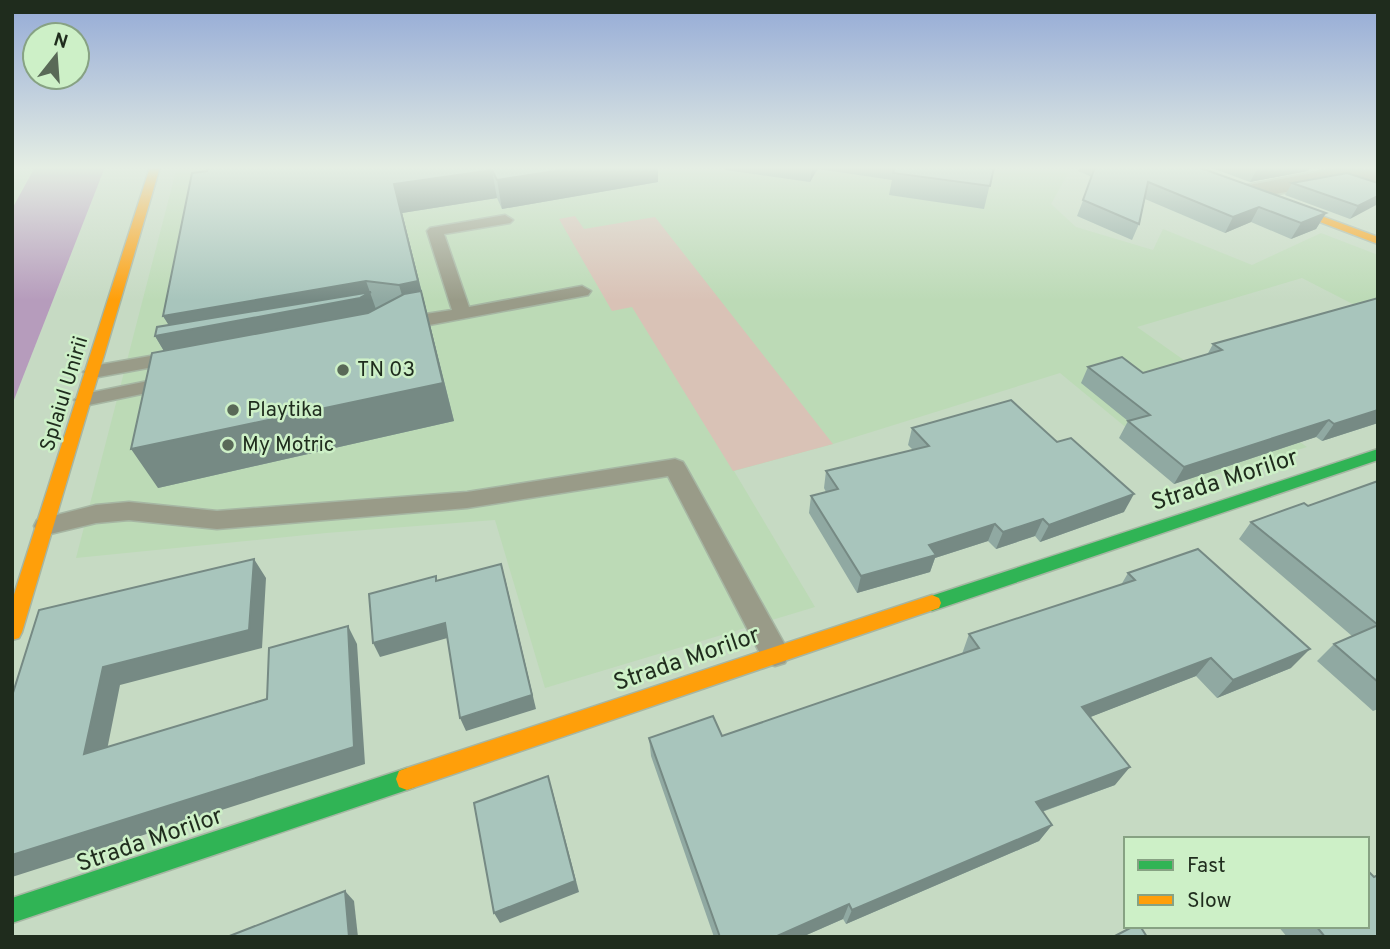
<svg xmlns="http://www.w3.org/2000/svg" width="1390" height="949" font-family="Overpass,sans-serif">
<rect width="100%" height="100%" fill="#c6dac3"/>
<polygon fill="#bcdab6" points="177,167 1066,167 1071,168 1051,204 1076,227 1153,250 1163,229 1252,265 1321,233 1378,255 1378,317 1302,278 1137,327 1307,447 1192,482 1060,373 833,444 734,471 815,607 545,688 495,520 326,533 76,558"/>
<polygon fill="#d9c2b6" points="575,216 584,229 655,217 833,444 733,471 632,307 612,311 559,219"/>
<polygon fill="#b69cbc" points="35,167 105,167 12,405 12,209"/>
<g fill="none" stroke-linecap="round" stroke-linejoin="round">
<g stroke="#a6b6a3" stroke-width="3">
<g id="lane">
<polygon points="505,215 513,220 510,223 444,234 469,307 582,286 591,291 588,295 408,329 393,327 390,323 393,319 452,310 427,231 430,228"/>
<polygon points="179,351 186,353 189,357 186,361 93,378 83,372 93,366"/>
<polygon points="173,376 180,378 183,382 180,386 84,406 74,400 84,394"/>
<polygon points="675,459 683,462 686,467 785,645 789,654 785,663 775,666 765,663 668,476 467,508 217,529 129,520 96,523 46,535 37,532 34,526 37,520 96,505 129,502 217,511 467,492"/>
</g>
</g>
<g stroke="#a6b6a3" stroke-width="4">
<polygon id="street" points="1340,168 1378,172 1378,186 1340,182 1249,199 1241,197 1237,192 1241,187 1249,185"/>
</g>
<g stroke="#a6b6a3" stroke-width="3">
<g id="fast">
<polygon points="1378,449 1378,460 932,611 925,608 923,603 925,598"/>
<polygon points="407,768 415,771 418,779 415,787 407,790 12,923 12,898"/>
</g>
</g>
<g stroke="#a6b6a3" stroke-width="3">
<g id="slow">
<polygon points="150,167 160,167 22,632 19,638 12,640 12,601"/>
<polygon points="1175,167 1189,167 1378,237 1378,244"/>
<polygon points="932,595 939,598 941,603 939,608 407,790 399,787 396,779 399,771 407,768"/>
</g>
</g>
<use href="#lane" fill="#999b88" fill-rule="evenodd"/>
<use href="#street" fill="#999b88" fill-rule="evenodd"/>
<use href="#fast" fill="#30b455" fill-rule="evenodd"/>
<use href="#slow" fill="#ff9f0a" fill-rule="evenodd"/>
</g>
<g fill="#90a9a2">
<polygon points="208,167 658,167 658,182 502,209 497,198 402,213 454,421 158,488 164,351 155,336 169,325 163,316"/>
<polygon points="725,167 994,167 984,209 889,195 892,180 818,169 810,182 725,170"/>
<polygon points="1079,167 1198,167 1326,213 1316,229 1291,239 1251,222 1225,233 1145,199 1139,224 1132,240 1077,216 1092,177 1078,171"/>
<polygon points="1209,167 1310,167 1308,171 1250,182"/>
<polygon points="1292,183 1378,183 1350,219 1285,195"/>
<polygon points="1213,344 1378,423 1322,441 1316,437 1174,484 1119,438 1128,421 1081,383 1088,367 1143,373 1207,355"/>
<polygon points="912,428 1124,512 1040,542 1035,536 996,549 988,541 935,558 930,572 857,593 809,513 811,496 826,492 824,488 826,471 913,450 908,445"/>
<polygon points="1378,481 1378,709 1373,711 1317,661 1334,644 1352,636 1239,539 1251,522 1308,506"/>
<polygon points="1128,573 1291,668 1217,698 1196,676 1090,717 1115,785 1042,812 1052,825 1039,841 846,924 843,919 802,937 714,937 651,756 649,738 722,736 962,654 969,634 1121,585"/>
<polygon points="1278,926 1367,926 1378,937 1287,937"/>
</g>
<g fill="#768a84">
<polygon points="581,167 658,167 658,182 502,209 497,180"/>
<polygon points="812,167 818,167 810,182"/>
<polygon points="1258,167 1310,167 1308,171 1250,182"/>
<polygon points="492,170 497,198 402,213 454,421 158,488 131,449 408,316 399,285 394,184"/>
<polygon points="1378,196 1378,204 1350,219 1358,206"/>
<polygon points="1259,207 1251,222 1225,233 1233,217"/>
<polygon points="1326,213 1316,229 1291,239 1301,223"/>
<polygon points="366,281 383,329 177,373 155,336 173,332 163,316"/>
<polygon points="1378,410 1378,423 1322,441 1334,424"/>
<polygon points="1329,420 1316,437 1174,484 1184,467"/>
<polygon points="1134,494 1124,512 1040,542 1049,525"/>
<polygon points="1043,519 1035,536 996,549 1003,532"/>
<polygon points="995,524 988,541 935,558 930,572 857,593 861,576 929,545"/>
<polygon points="254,559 266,578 262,648 120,685 103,770 84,754 103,667"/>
<polygon points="505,578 536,709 466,731 460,718"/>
<polygon points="445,623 451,637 380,657 373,643"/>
<polygon points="348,626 357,644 365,764 12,877 12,855 354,747"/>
<polygon points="1310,649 1291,668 1217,698 1233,680"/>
<polygon points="1211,658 1196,676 1070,725 1082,707"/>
<polygon points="1130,767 1115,785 1024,818 1036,802"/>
<polygon points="552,789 579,892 500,923 494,913"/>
<polygon points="1052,825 1039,841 846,924 852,910"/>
<polygon points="345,891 354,901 358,937 349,937"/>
<polygon points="849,904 843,919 802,937 775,937"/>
</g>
<g fill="#a8c5bc" stroke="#768a84" stroke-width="2">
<polygon points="208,167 581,167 497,180 492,170 394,184 418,281 399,285 366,281 163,316 192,173 207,171"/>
<polygon points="895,167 994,167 990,186 893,173"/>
<polygon points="1095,167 1198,167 1326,213 1301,223 1259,207 1233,217 1148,182 1139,224 1083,200"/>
<polygon points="1347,173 1378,183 1378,196 1358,206 1292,183"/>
<polygon points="421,291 443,383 131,449 152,353 368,313 404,294"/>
<polygon points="371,292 360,298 155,336 157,327"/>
<polygon points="1378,298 1378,410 1334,424 1329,420 1184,467 1128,421 1150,415 1088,367 1122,357 1143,373 1222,350 1213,344"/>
<polygon points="1011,400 1057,442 1071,438 1134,494 1049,525 1043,519 1003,532 995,524 929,545 936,555 861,576 811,496 838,489 826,471 929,446 912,428"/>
<polygon points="1378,481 1378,625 1251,522 1304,503 1308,506"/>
<polygon points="1198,549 1310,649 1233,680 1211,658 1082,707 1130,767 1036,802 1052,825 852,910 849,904 775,937 720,937 649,738 713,716 722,736 979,648 969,634 1135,580 1128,573"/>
<polygon points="254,559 249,630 103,667 84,754 267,699 269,648 348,626 354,747 12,855 12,696 39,610"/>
<polygon points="501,564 532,695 460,718 445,623 373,643 369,594 436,576 436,581"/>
<polygon points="1378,625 1378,682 1334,644"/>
<polygon points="548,776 575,881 494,913 474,803"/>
<polygon points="1367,870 1374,877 1378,875 1378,937 1325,937 1316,926 1367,926"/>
<polygon points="345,891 349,937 227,937"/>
<polygon points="1134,926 1140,926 1147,937 1113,937"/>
</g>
<linearGradient id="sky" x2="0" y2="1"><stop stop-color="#94aad6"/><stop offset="0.56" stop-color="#e5eee4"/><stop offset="1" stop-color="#e5eee4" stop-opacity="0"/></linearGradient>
<rect width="1390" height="300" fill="url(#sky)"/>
<g fill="#596957" stroke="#cdf0c7" stroke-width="2.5">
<circle cx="343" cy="370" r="7"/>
<circle cx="233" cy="410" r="7"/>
<circle cx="228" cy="445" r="7"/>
</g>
<g text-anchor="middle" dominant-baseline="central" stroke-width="5" stroke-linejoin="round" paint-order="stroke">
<g font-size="21" fill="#1f2c1d" stroke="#cdf0c7" text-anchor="start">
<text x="357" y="370">TN 03</text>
<text x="247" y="410">Playtika</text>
<text x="242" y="445">My Motric</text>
</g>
<g font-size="21" fill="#1f2c1d" stroke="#cdf0c7">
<text transform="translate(65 394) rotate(-73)">Splaiul Unirii</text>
</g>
<g font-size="24" fill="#1f2c1d" stroke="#cdf0c7">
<text transform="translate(1225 481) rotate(-18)">Strada Morilor</text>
<text transform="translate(687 660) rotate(-19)">Strada Morilor</text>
<text transform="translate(150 841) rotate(-19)">Strada Morilor</text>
</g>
</g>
<rect width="1390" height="949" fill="none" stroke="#1f2c1d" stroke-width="28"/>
<rect x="1124" y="837" width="245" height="91" fill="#cdf0c7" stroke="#87a283" stroke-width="2"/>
<rect x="1138" y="860" width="35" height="10" fill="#30b455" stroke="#87a283" stroke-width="2"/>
<text x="1187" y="872" font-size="21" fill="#1f2c1d">Fast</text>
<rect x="1138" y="895" width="35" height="10" fill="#ff9f0a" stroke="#87a283" stroke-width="2"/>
<text x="1187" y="907" font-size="21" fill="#1f2c1d">Slow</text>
<g transform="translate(56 56) rotate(17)"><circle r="33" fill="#cdf0c7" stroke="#87a283" stroke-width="2"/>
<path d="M0-5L12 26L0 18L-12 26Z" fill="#596957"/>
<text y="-10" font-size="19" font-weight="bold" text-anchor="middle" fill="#1f2c1d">N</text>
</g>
</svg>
